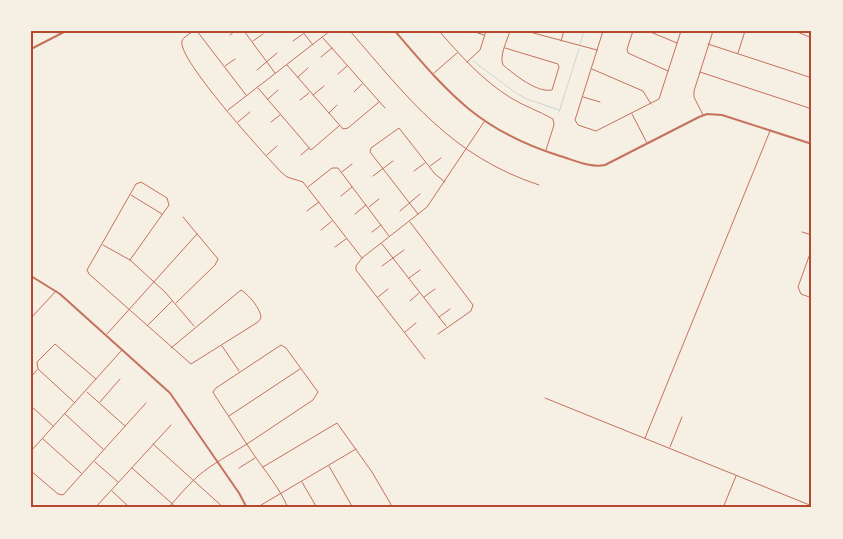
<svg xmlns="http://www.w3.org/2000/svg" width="843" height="539" font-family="'Sofia Sans Condensed',sans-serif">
<rect width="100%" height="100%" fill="#f6efe4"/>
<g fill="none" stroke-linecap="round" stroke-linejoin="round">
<g stroke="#c9d6d2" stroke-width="1">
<polyline points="580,44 584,31"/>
<polyline points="473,61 516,93 527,99 559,110"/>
<polyline points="559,112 579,49"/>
</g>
<g stroke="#c5725c" stroke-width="1">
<path d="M193 31C190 34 183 37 182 41 177 59 265 155 281 172L287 177 303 182 362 258"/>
<polyline points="197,31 246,95"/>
<polyline points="244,31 275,73"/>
<polyline points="302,31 313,45"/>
<path d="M350 31C408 98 451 156 539 185"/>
<path d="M439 31C461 56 482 80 511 98 524 106 539 111 553 119L554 125 546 150"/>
<polyline points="472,31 484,35"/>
<polyline points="526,31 597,50"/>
<polyline points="603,31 575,120 578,125 596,131 659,99 681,31"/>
<polyline points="633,31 627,49 628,53 668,71"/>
<polyline points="648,31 677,43"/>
<polyline points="795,31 812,38"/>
<polyline points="230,35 235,31"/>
<polyline points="323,38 385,108"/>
<polyline points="253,41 263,34"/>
<polyline points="293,41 303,34"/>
<polyline points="561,41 564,31"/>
<polyline points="708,44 812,78"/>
<path d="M505 48 558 64 559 67 552 90C537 93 515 75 503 65 499 56 507 41 510 31"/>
<polyline points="738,53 745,31"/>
<polyline points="321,57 332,48"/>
<polyline points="467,62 480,50 486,31"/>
<polyline points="287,65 343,129 348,128 379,102"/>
<polyline points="225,66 235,59"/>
<polyline points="592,69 643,91 651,104"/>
<polyline points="257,70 277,53"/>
<polyline points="700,72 812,109"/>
<polyline points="434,73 457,53"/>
<polyline points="338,74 347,66"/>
<polyline points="298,77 308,68"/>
<polyline points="258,88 311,150 339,126"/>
<polyline points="354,92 362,84"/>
<polyline points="313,95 324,86"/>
<polyline points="583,97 600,102"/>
<polyline points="268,99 278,90"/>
<polyline points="300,100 309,93"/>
<polyline points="228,110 330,31"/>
<polyline points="329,113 337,105"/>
<polyline points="632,114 647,143"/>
<polyline points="703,115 694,97 694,91 713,31"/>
<polyline points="238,122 250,112"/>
<polyline points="271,122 280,115"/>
<polyline points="267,155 277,146"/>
<polyline points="301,155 309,148"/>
<polyline points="430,166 441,158"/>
<polyline points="414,171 425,163"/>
<polyline points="342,172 352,164"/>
<polyline points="373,176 393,161"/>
<polyline points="308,187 332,168 338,168 389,236"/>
<polyline points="131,195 162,214"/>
<polyline points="341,196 352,187"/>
<polyline points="369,207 379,199"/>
<polyline points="307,211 319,202"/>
<polyline points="400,211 420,194"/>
<polyline points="355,214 366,205"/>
<polyline points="418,214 370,152 371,148 399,128 435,174 445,182"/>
<polyline points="410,222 473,305 471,311 438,334"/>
<polyline points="321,230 332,221"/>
<polyline points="372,232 381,225"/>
<polyline points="802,232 812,235"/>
<polyline points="382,244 446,326"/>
<polyline points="103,245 130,260 165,292 194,326"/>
<polyline points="335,247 346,239"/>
<polyline points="812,248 798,287 801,294 812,298"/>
<path d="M130 260 169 205 167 198 141 182 136 184 87 270 89 274 191 364 258 322 261 318C261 309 249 295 241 290L171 348"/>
<polyline points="382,266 404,250"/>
<polyline points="409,278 420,270"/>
<polyline points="378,297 388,289"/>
<polyline points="424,297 435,289"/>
<polyline points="410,301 419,293"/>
<polyline points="176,303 215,265 218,259 183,217"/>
<polyline points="439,317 450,309"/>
<polyline points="31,318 56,291"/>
<polyline points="147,326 172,301"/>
<polyline points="405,332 416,323"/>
<polyline points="107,334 197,234"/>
<polyline points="222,346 239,371"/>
<polyline points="425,359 356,270 356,266 362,258 427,207 484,122"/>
<polyline points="31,377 37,370"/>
<polyline points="87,392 125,426"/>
<polyline points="545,398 812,506"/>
<polyline points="100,402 120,379"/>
<polyline points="75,403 38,369 37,362 55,344 96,379"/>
<polyline points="31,406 53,426"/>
<polyline points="65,414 103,449"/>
<polyline points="229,416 300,369"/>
<polyline points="645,438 770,131"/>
<polyline points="43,439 81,473"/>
<polyline points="153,444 224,508"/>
<polyline points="670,447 682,417"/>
<polyline points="31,451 122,350"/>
<polyline points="95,462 118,482"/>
<polyline points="329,466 353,508"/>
<polyline points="263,467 337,423 372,472 393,508"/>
<polyline points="132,468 177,508"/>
<polyline points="239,468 255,458"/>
<polyline points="31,471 58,494 63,495 146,403"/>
<polyline points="302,482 317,508"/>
<polyline points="112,491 130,508"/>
<polyline points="95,508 171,425"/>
<path d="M168 508C178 497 187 486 198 476 212 464 231 454 247 444L313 400 318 392 286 348 281 345 216 388 213 392 214 394C227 413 239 433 252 452 264 470 280 488 288 508"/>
<polyline points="256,508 356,449"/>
<polyline points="723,508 736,476"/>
</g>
<g stroke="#c5725c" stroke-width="2">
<path d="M395 31C449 94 478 130 560 156 574 160 590 168 605 165L699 117 707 114 722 115 812 144"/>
<polyline points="31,49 66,31"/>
<polyline points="31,276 60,294 170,393 239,493 247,508"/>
</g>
</g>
<rect width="843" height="539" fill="none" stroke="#f6efe4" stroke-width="65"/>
<rect x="32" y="32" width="778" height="474" fill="none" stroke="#b5482f" stroke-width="2"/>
</svg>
